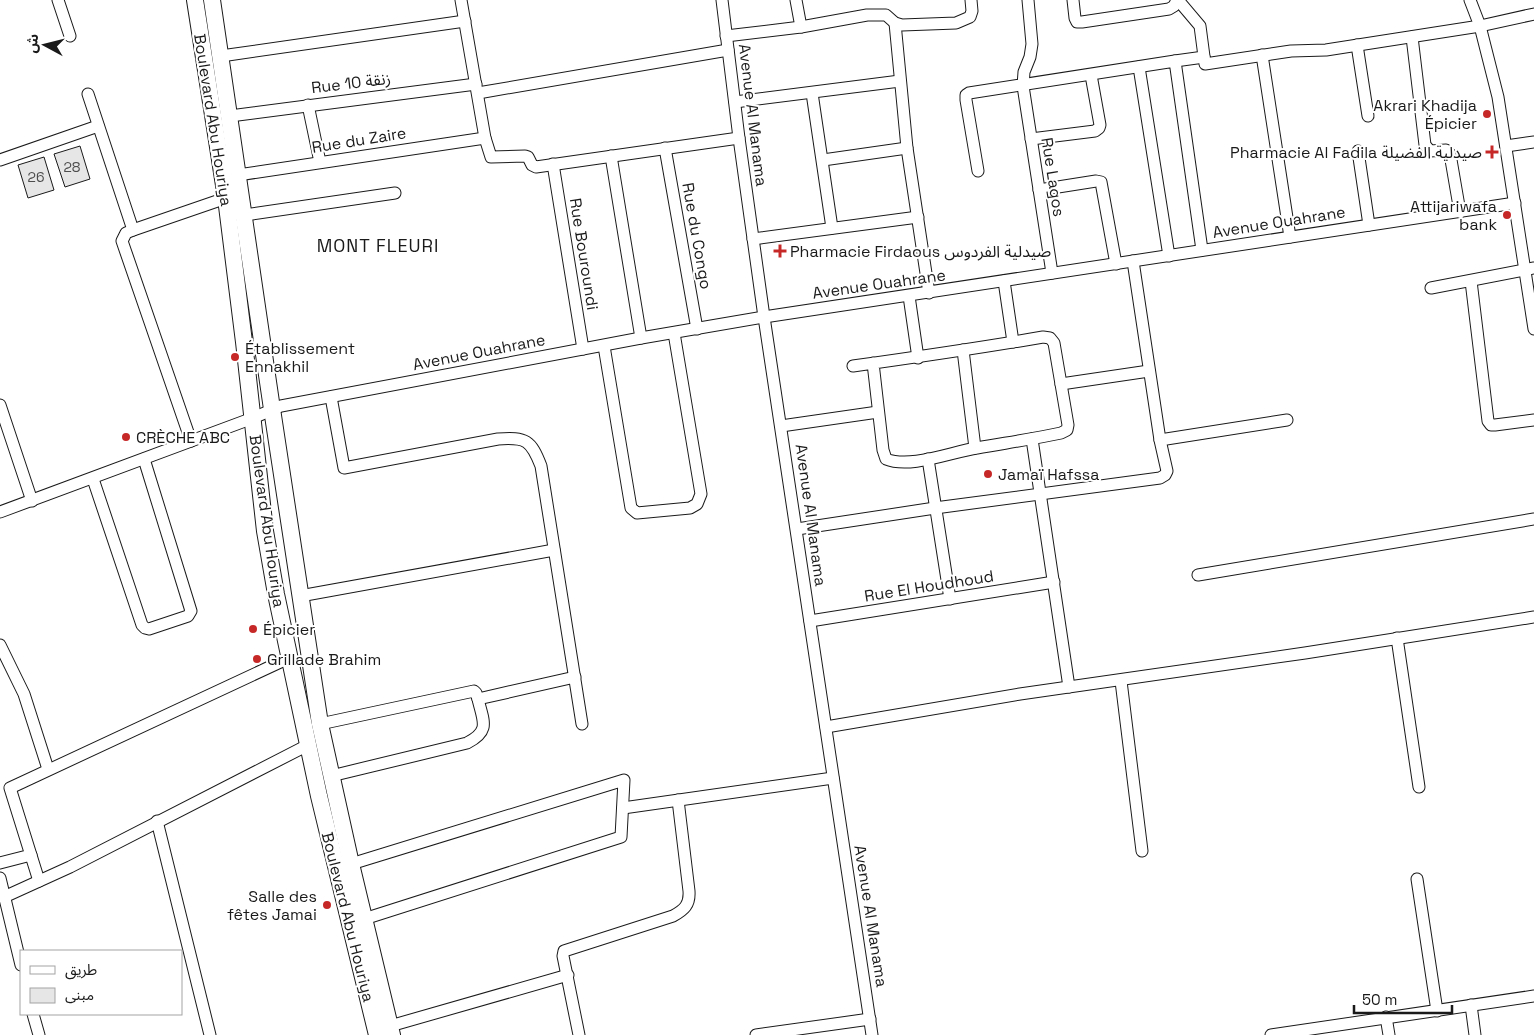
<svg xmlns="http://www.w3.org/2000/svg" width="1534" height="1035" font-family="'Space Grotesk','Noto Sans Arabic',sans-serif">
<rect width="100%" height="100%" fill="#fff"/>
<g fill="#e6e6e6" stroke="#1a1a1a">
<polygon points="80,146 90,179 65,187 54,154"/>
<polygon points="44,157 54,190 28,198 18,165"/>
</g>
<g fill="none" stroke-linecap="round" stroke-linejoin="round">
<g stroke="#1a1a1a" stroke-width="13">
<g id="street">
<polyline points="58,0 70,36"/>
<polyline points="461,0 485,138 491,157 525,156 528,157 532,165 536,167 739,138"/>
<polyline points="722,0 739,138 764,317 872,1035"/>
<polyline points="796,0 801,27"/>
<polyline points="1028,0 1032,44 1030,57 1024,72 1023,86 1052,273"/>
<polyline points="1073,0 1075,18 1077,22 1082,22 1169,9 1174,6 1177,0"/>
<polyline points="1178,0 1200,26 1205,64 1291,51 1326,50 1480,26 1534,14"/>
<polyline points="1470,0 1480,26 1498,97 1534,329"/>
<polyline points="895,23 907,148 929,293"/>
<polyline points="726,36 801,27 867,15 886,15 895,23 902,25 956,23 970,17 972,11 971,0"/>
<polyline points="1412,37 1425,145 1430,151 1446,150 1450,154 1460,212"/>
<polyline points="1357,45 1368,116"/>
<polyline points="1262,55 1290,237"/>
<polyline points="221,56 465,21"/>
<polyline points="1175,61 1204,57"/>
<polyline points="1139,67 1169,256"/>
<polyline points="478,93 728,50"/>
<polyline points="812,93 832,228"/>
<polyline points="88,94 133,230 126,233 122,241 191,441"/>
<polyline points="735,102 900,81"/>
<polyline points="308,105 320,162"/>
<polyline points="230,116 476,84"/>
<polyline points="1031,139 1095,131 1099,128 1100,125 1091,75"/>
<polyline points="1506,146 1534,142"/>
<polyline points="665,148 697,329"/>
<polyline points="1358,151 1369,225"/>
<polyline points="611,156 641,338"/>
<polyline points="0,160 98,126"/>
<polyline points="823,160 907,148"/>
<polyline points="553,164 583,349"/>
<polyline points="978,171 966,100 966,95 969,93 1175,61 1202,250"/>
<polyline points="238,175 485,138"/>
<polyline points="1039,190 1096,181 1101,182 1116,264"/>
<polyline points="245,215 395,193"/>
<polyline points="133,230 226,198"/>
<polyline points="753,239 918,217"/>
<polyline points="1004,281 1013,342"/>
<polyline points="1471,281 1488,421 1491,425 1495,425 1534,420"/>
<polyline points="1431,288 1534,268"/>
<polyline points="909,296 918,358"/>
<polyline points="604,346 631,508 637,513 690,508 697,504 701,494 674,333"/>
<polyline points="963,350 975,448"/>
<path d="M853 366C917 357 980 348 1043 337L1050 338 1054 343 1068 425 1067 430 1061 433C1033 439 1005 443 977 448 951 452 910 469 886 459L883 450 873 363"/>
<polyline points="1061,384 1149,371"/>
<path d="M331 397 344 468 498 439C526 437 531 440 541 466L582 724"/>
<polyline points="0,405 32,501"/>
<polyline points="781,426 878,412"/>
<polyline points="1032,439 1069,687"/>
<polyline points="1160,440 1287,420"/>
<polyline points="928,459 950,599"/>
<polyline points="93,479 142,625 145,628 149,629 188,616 191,611 144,459"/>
<polyline points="0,512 253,418 281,406 641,338 764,317 1515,203"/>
<polyline points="797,529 935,508 1160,478 1165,475 1167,471 1160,440 1133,261"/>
<polyline points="1198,575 1534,519"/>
<polyline points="300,596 554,550"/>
<polyline points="810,621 1054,582"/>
<polyline points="1397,638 1419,787"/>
<polyline points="0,645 24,694 48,769"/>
<polyline points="1121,681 1142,851"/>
<polyline points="320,724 474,691 476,693 478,699 575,677"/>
<polyline points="826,727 1020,694 1305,653 1534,617"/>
<path d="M331 776 467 743C491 731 483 721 478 699"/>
<polyline points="623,808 833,778"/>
<polyline points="157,821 210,1035"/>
<polyline points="0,863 31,855"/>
<polyline points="351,864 624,780 621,837 364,919"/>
<polyline points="0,878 21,965"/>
<polyline points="1417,879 1437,1011"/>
<polyline points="39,881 10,788 291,657"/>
<polyline points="4,897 70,867 308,745"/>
<polyline points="1471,1005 1475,1035"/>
<polyline points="33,1014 39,1035"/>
<polyline points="1386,1017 1389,1035"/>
<polyline points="390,1026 568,975"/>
<path d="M579 1035 563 956 564 951 673 916C684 910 690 905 689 891L678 800"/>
<polyline points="756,1035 870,1019"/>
<polyline points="1271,1035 1534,996"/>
</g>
</g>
<g stroke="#1a1a1a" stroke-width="18">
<g id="secondary">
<polyline points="195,0 226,198 244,342 265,531 276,594 319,796 377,1035"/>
<polyline points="212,0 272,409 320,724 351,864 392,1035"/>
</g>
</g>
<use href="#street" stroke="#fff" stroke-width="11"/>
<use href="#secondary" stroke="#fff" stroke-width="16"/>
</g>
<g fill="#c62828" stroke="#fff" stroke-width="2">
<circle cx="1487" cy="114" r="5"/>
<path d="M1489.5 144.5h5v5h5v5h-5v5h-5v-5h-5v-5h5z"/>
<circle cx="1507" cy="215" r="5"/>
<path d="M777.5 243.5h5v5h5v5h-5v5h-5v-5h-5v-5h5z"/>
<circle cx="235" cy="357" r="5"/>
<circle cx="126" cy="437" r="5"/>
<circle cx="988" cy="474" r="5"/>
<circle cx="253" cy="629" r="5"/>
<circle cx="257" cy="659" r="5"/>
<circle cx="327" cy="905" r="5"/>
</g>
<g text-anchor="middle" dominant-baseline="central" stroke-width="4" stroke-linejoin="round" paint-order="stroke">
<g font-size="14" fill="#4d4d4d">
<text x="72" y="167">28</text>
<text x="36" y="177">26</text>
</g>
<g font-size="16" fill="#1a1a1a" stroke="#fff">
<text transform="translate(351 83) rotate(-7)">Rue 10 زنقة</text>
<text transform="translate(753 115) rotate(83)">Avenue Al Manama</text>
<text transform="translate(213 120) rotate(81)">Boulevard Abu Houriya</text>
<text transform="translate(359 140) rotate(-9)">Rue du Zaire</text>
<text transform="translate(1053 177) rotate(81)">Rue Lagos</text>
<text transform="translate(1279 222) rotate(-9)">Avenue Ouahrane</text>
<text transform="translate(697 236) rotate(80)">Rue du Congo</text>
<text transform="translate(584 254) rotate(81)">Rue Bouroundi</text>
<text transform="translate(879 284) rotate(-8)">Avenue Ouahrane</text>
<text transform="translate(479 352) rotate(-11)">Avenue Ouahrane</text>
<text transform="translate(811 515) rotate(82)">Avenue Al Manama</text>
<text transform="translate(267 521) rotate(82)">Boulevard Abu Houriya</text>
<text transform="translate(929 586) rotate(-9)">Rue El Houdhoud</text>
<text transform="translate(871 916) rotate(81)">Avenue Al Manama</text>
<text transform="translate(348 917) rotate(76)">Boulevard Abu Houriya</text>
</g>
<g font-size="16" fill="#1a1a1a" stroke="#fff" text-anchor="start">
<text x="1477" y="105" text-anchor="end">Akrari Khadija<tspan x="1477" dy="18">Épicier</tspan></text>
<text x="1482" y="152" text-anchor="end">Pharmacie Al Fadila صيدلية الفضيلة</text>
<text x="1497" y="206" text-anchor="end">Attijariwafa<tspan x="1497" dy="18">bank</tspan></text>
<text x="790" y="251">Pharmacie Firdaous صيدلية الفردوس</text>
<text x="245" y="348">Établissement<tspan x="245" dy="18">Ennakhil</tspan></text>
<text x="136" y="437">CRÈCHE ABC</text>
<text x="998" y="474">Jamaï Hafssa</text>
<text x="263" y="629">Épicier</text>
<text x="267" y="659">Grillade Brahim</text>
<text x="317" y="896" text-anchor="end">Salle des<tspan x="317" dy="18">fêtes Jamai</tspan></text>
</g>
<g font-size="18" letter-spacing="1" fill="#1a1a1a" stroke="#fff">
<text x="378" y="245">MONT FLEURI</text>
</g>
</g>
<rect x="20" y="950" width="162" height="65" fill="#ffffff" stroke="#a3a3a3"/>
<rect x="30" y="966" width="25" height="8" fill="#ffffff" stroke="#a3a3a3"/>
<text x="65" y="975" font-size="15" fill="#1a1a1a">طريق</text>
<rect x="30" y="988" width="25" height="15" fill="#e6e6e6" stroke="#a3a3a3"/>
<text x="65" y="1000" font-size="15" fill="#1a1a1a">مبنى</text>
<g transform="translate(45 45) rotate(277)" stroke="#ffffff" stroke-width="4" paint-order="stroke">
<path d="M0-4L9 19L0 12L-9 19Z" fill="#1a1a1a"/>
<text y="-8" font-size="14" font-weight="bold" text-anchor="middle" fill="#1a1a1a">ش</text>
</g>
<path d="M1354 1005v8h98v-8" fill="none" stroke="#1a1a1a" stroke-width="2.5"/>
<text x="1362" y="1005" font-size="15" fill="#1a1a1a" stroke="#ffffff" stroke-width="4" paint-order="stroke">50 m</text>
</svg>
